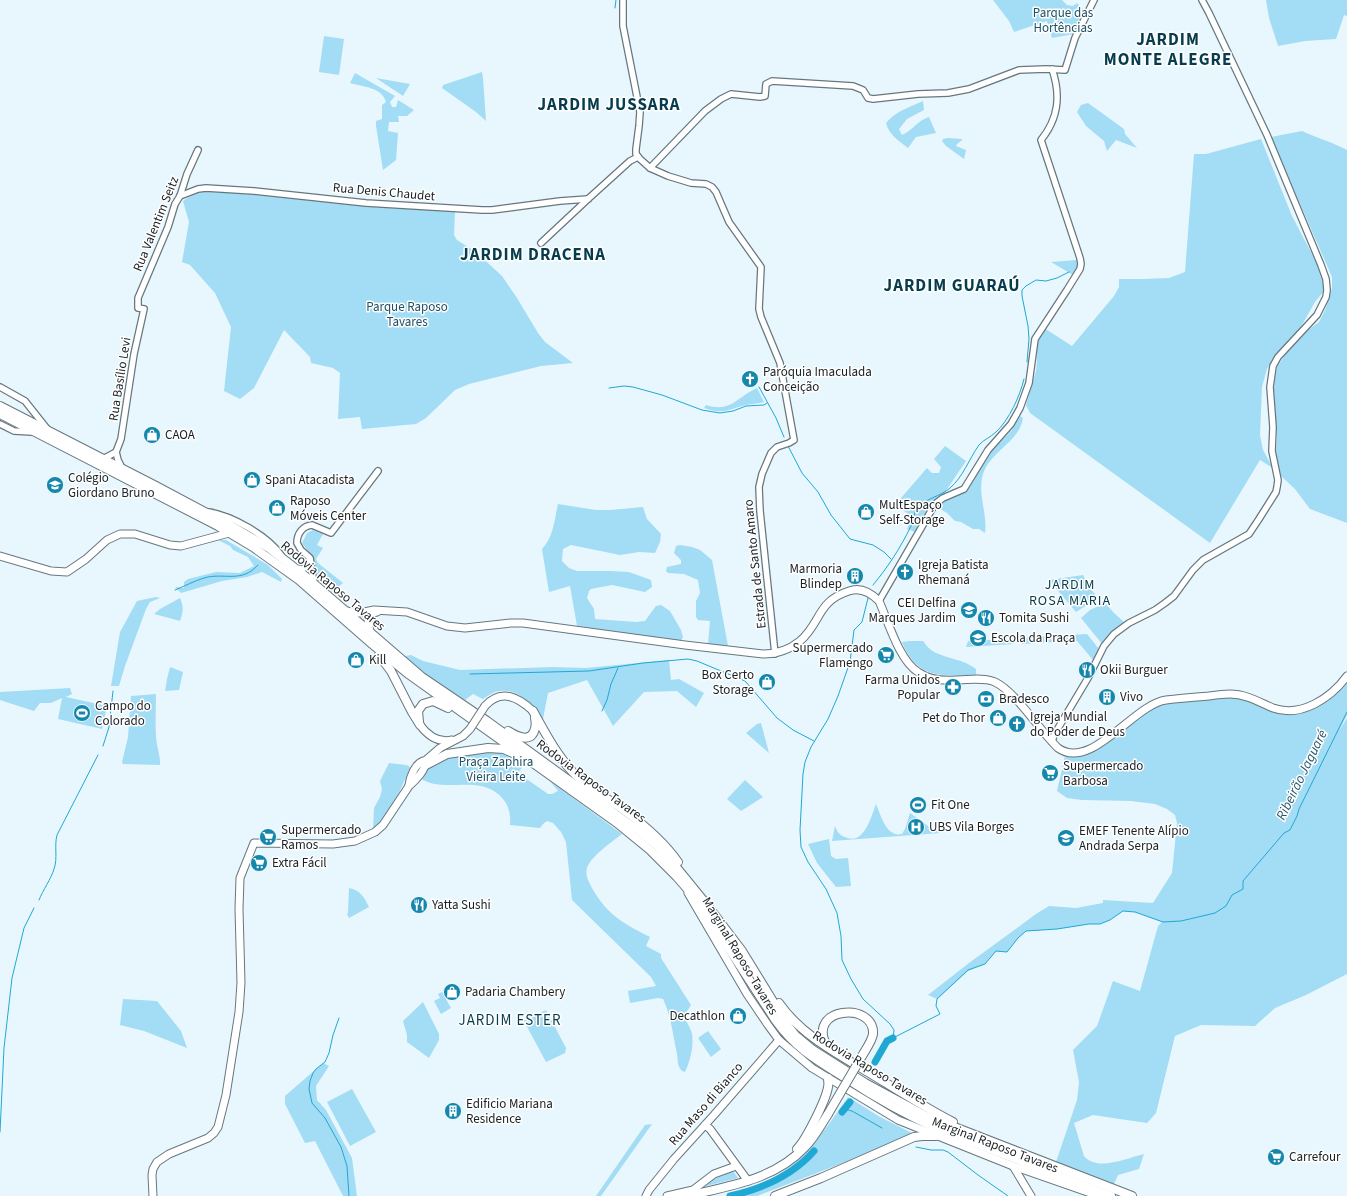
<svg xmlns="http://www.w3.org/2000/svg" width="1347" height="1196" font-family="'Source Sans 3',sans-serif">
<rect width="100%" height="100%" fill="#e8f7fd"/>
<g fill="#a3dcf5">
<polygon points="993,0 1062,0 1067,5 1073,6 1077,3 1081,8 1086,10 1074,34 1052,38 1047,21 1014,32 1009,21"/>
<polygon points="1266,0 1347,0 1347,16 1344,15 1336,39 1305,41 1278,46 1269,18"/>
<polygon points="324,36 344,39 339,75 319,72"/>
<polygon points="482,72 483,78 486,121 476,112 442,88 443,85"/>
<path d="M355 73 395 96 390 102 392 107H396L398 100 414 110 407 116H398L399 122H389L388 131 398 133 396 160 383 170 376 126V121L382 119V105L386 102C382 87 363 87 350 83Z"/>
<polygon points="376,78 410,84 403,96"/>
<path d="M923 101 924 110 907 119 899 129 902 135C913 130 918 120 929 117L936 133 916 137 908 148C899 141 889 135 886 123 896 111 910 107 923 101Z"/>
<polygon points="1088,103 1124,129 1125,134 1137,148 1116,140 1107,151 1104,141 1086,126 1077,112 1081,105"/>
<path d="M1302 131C1317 138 1332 142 1347 150V523L1310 509 1295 489 1281 476 1276 453 1277 440 1274 389 1275 377 1277 367 1285 355 1308 330 1319 322 1325 310 1332 288V277L1271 137Z"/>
<polygon points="948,138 962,139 962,140 957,144 956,146 966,150 964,159 946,146 942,141 943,139"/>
<path d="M1261 139 1292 216 1325 279 1324 291 1315 302 1298 332 1272 360 1267 369 1262 387 1260 435 1263 450 1273 468 1260 460 1210 543 1030 413 1026 405C1029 394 1033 382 1036 371 1039 353 1032 343 1044 328L1072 346 1114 296 1119 287V279H1142L1169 278 1185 272 1194 154H1206Z"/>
<path d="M211 190 367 206 455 211 454 235 457 240 476 252 502 276 517 298 538 333 545 342 573 363 541 366 469 384 455 390 426 418 416 424 362 429 360 417 338 419 340 373 333 368 311 363 310 357 284 330 254 388 240 399 224 391 231 327 215 293 190 265 182 262 189 222 183 201C192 195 199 191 211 190Z"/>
<polygon points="1077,260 1078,266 1073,275 1051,262"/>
<path d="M757 388 764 402C757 404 749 404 742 406 725 411 722 414 704 408L706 405C731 413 737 397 757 388Z"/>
<path d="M1020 416 1023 418C1020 440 994 450 985 469 975 490 988 512 985 533L979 529H973L961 522 955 521 947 513 937 507 938 505 967 489 992 451 1012 430Z"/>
<polygon points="945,446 966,461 943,495 929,506 915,532 907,529 911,520 910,515 895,505 927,468 932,473 939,473 941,467 934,459"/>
<path d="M558 504 596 510H610L643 507 647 519 661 534 660 542 655 553 639 552 620 555 571 545 563 549 562 561 569 568 577 571H611L629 572 651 580 652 587 645 592 612 585 591 589 589 591 587 598 594 609 595 619 636 622 645 621 656 606 661 605 670 611 681 630 683 637 681 641 577 626 570 586 549 592 542 549C554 536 554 521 558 504Z"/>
<polygon points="313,530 323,534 317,545 323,548 316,559 318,563 343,583 332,592 318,581 313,558 302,543 307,533"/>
<polygon points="218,540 226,540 268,565 282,579 281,582 262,572 247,577 222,581 181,593 175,587 184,588 184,582 188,579 216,572 240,573 254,566 248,557 233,550 230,546"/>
<polygon points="680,545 692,547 700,550 712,560 728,646 708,644 710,621 698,620 696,617 696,601 700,593 698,580 684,574 668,573 666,571 667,567 681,564 681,560 674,553 676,546"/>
<polygon points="1083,575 1090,588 1098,598 1076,612 1049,580"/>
<polygon points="156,597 160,598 150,602 146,609 125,666 119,686 111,686 120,632 137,601"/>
<path d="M180 598C184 607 183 612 180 621L154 614 160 609Z"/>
<polygon points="1105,603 1114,613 1124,622 1114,630 1103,645 1081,618 1090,610"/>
<polygon points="1087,634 1099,649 1093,660 1077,641 1061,642 1056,636"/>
<polygon points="1049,636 1054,642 1022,644 1017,638"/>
<polygon points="1009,639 1014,644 966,647 968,641"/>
<path d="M909 641H923C926 645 929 649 934 652 948 659 963 659 976 669V676C940 675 918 680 902 642Z"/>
<path d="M411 655 423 661 460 670 552 667 586 668 669 660 671 680 679 679 704 693 696 707 677 691 644 692 613 726 587 680 548 693 543 719C533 706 519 688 500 691 494 691 488 696 483 699L473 694 465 700 422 671 405 656Z"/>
<polygon points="170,667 183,672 179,690 165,691 167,679"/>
<path d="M1347 682V715L1339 731 1347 718V974L1306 995 1275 1008 1255 1026 1201 1025 1175 1036 1156 1113 1147 1123 1093 1115 1074 1123 1084 1156C1097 1172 1127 1158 1144 1154L1139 1169 1118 1175 1114 1184 1056 1162 1077 1100 1079 1082 1073 1050 1097 1026 1113 981 1140 991 1158 926 1162 922 1135 912 1123 911 1110 920 1100 924H1089L1057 929 1026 931 1018 938 1007 952 996 951 985 964 968 971 937 999 928 995 969 963 1036 914 1049 906 1076 908 1103 903V900L1153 903 1172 873 1177 823 1175 815 1167 809 1155 804 1131 801 1082 800 1067 798 1057 791 1065 756 1087 752 1158 704 1230 696 1249 697 1268 705 1291 710 1329 699Z"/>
<polygon points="70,688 72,694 66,697 107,706 102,729 58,719 62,698 51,703 40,703 34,711 0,700 0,692"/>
<path d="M156 694C156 708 155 722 156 735 156 745 161 757 160 765L123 764 122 762 128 737 131 696Z"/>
<polygon points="761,723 769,753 746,733 757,724"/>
<path d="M495 749 512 755 525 763 518 773 548 794H552L558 791 550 781 622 834C612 842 591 856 587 868 585 876 589 882 592 888 608 916 623 923 650 937L646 946 661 954V958L691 1005 684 1016C686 1022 691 1028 692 1034 694 1046 690 1062 685 1072L682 1071C677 1066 678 1061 677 1054 673 1036 671 1015 663 999L658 998 630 1003 628 991 656 986 651 977 572 900 566 842 561 832 553 823 547 821 543 824 540 828 510 825C511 816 509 806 503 799 481 772 443 795 420 778L435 760Z"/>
<path d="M389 763 406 765 409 766 410 768C402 787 389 817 373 829L374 808 380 797 382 789 380 781Z"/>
<polygon points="745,780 763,797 741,811 727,799"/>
<path d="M876 804C881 816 887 838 902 834L905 829 910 813 935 831H940V833L832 841 835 826C837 831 839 835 845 837 864 846 871 817 876 804Z"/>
<polygon points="829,839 831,856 836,859 848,858 851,886 836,887 817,863 808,844"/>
<path d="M349 888C360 890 364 897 369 907L349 918 347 914 348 913Z"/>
<polygon points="442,992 451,1008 441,1014 434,1001 440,998 438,994"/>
<polygon points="123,999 157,1001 181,1031 187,1048 144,1031 120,1025"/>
<polygon points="423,1002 439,1034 439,1040 429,1058 407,1042 407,1035 403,1021"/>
<polygon points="546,1010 566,1048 565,1053 546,1062 524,1021"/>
<polygon points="708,1031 721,1049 711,1057 698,1038"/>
<polygon points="323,1063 329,1066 316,1086 317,1100 326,1110 352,1158 357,1196 343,1196 315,1141 305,1143 285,1104 285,1096"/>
<polygon points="352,1089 376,1132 350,1146 327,1102"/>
<path d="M848 1097 880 1117 916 1135 757 1196H741L740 1190C750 1187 762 1184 772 1178 806 1160 826 1128 848 1097Z"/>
<polygon points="652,1124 601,1196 596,1196 645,1125"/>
<polygon points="733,1171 738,1178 706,1186 712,1180"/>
</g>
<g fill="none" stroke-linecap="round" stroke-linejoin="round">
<g stroke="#1fa8d4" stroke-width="1">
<polyline points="615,8 616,0"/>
<polyline points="1027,362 1029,339 1028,326 1022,296 1022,290 1026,286 1036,280 1046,281 1057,278 1069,272"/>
<polyline points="759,387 776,418 784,437"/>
<polyline points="609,388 624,386 633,387 662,395 702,410 720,413 733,411 746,406 764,405 767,403"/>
<polyline points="788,446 802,473 818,492 831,515 850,539 873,545 884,552 891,559"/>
<path d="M873 585C888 567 901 547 911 526 914 521 913 514 917 509 925 498 940 497 950 488 963 477 969 459 979 445 983 440 991 437 996 432 1009 420 1020 396 1024 379"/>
<path d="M175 590C185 586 194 581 204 578 224 572 241 584 258 565"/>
<polyline points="868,598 862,622 854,630 850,662 838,696 828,719 811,747 805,762 803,774 800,830 801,847 808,862 826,889 837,913 841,936 842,960 851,979 863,999 890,1024 894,1030 893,1038 940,1014 936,1006 937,999 968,970 985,964 996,951 1007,952 1018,938 1026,931 1057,929 1089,924 1100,924 1110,920 1123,911 1135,912 1163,922 1181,921 1215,913 1226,906 1232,895 1243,889 1243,881 1284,833 1290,830 1297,816 1299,809 1347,712"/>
<polyline points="470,674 589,671 643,663 688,659 697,661 745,681 777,718 793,730 814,741"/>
<polyline points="602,711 607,700 611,684 618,668"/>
<polyline points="103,746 109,727 113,691"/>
<path d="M39 900C43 890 51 879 54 869 58 858 54 846 57 835L98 755"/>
<polyline points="339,1018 333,1035 329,1053 325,1062 316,1069 313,1073 310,1081 309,1089 312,1103 325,1118 341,1147 347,1166 349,1196"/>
<polyline points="842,1112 848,1110 852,1111 882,1128"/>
<polyline points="0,1132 4,1048 12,978 24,928 34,908"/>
<polyline points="916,1147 931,1150 943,1150 948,1152 978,1175 1008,1196"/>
</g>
<g stroke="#1fa8d4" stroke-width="7">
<polyline points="875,1062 887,1041 893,1038"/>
<polyline points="842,1112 850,1102"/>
<path d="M730 1196C761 1189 793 1175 814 1151"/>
</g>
<g stroke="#67777e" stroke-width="8">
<g id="minor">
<polyline points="623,0 623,26 640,112 639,126 636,149 636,154 640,159 650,168 668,176 691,183 706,184 712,187 716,192 729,222 761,267 759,309 761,317 780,363 794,440 789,443 777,447 771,453 762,474 759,487 760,511 775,654"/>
<polyline points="650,168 705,111 721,99 731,94 760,97 765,96 766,84 772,81 853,86 863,90 868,98 873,99 918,94 948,93 969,89 1019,70 1046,69 1065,70 1075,38 1094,0"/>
<polyline points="180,196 198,189 206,188 254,191 366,203 482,210 492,210 560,201 588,199"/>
<polyline points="541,243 588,199 630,161 638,157"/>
<polyline points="0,387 25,401 48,430"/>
<polyline points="0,424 14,431 32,432"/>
<polyline points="116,452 118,460 122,468"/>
<polyline points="103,459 116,452 121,439 134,354 144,309 138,308 138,298 168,227 175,204 180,196 187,174 198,150"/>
<path d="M209 512C232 516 267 535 281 555"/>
<polyline points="296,568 302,569 307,567 310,560"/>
<path d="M314 584 310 558 301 550 297 543C297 533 303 526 312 525L331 533 378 471"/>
<path d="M879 601 935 504 943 498 964 489 988 450 1011 424 1020 408 1029 383 1035 339 1067 290 1080 269 1081 264 1080 258 1041 140C1059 118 1061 95 1052 69"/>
<polyline points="1052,742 1054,735 1088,678 1104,646 1114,634 1129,623 1155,610 1165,603 1174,596 1193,570 1203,560 1249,534 1259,519 1276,492 1277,487 1278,480 1272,451 1273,427 1270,387 1273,366 1278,357 1317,315 1326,297 1327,290 1326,279 1321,265 1267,135 1209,13 1202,0"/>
</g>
</g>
<g stroke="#67777e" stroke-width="9">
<g id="major">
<polyline points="0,556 51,571 67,572 86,559 107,540 120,534 135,534 170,545 181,546 229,533"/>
<path d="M346 611 359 613 374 610 407 612 447 626 465 628 511 623H523L685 645 763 654C777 654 789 650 800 641 821 623 817 601 849 591 860 587 870 592 879 601 888 621 899 660 918 672 929 680 943 681 956 680 967 680 984 677 995 682 1017 693 1039 730 1058 748 1091 772 1134 704 1166 700 1180 698 1195 697 1209 696 1216 695 1223 694 1230 694 1246 694 1259 702 1273 708 1301 718 1331 698 1347 676"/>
<polyline points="370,632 368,620 371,614 377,612"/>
<path d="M485 706C501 688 518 697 533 711"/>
<path d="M420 725C428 736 438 743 452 740"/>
<path d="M409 785C410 777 415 764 423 761H425L440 748 463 736 470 729"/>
<polyline points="688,893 747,994 768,1025 779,1040 812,1068 898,1120 1013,1166 1099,1196"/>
<polyline points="705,1125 710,1129 748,1181"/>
<polyline points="1013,1166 1031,1196"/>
<path d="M153 1196 152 1175 153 1169 157 1162 169 1154 208 1138 214 1133 218 1127 226 1095 239 1012 241 983 239 909 240 878 254 843 333 844 355 841 375 832 383 825 409 786C415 781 427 769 425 761"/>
<polyline points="646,1196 649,1190 674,1159 714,1115 779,1040"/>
<polyline points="667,1196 693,1190 714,1174 736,1166"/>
</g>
</g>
<g stroke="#67777e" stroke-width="10">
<g id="highway">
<polyline points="0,406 156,486 233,527 269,548 305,576 422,677 487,721 636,829 656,845 672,862 707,905 742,951 788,1026 795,1035 813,1050 865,1083 926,1116 1132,1196"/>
<path d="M0 414 218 526 253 547 299 580 372 644 407 673 617 823 650 850 677 877 698 901 776 1021C796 1049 818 1061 847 1079 876 1098 904 1114 936 1128L1111 1196"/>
<polyline points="379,655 391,671 412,712 420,725"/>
<path d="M533 711C547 736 560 762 582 781 595 792 611 801 625 811 644 825 664 842 678 862"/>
<polyline points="419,722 418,711 423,704 433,701 448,708"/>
<path d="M508 731C512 733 516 736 521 737 534 741 537 727 535 718"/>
<polyline points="426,765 447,754 488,748 504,749 517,755"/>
<path d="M779 1003C800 1034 836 1053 868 1072 896 1089 924 1107 953 1122"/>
<path d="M827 1046C805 1007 875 1001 873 1034 872 1041 866 1049 862 1056"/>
<path d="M797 1149C806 1140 826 1100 828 1087 829 1084 828 1081 828 1078"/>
<path d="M687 1196C729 1186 774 1180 805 1147 814 1138 821 1125 828 1114"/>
<polyline points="775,1196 821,1178 914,1137 922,1136 936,1136"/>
</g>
</g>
<use href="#minor" stroke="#fff" stroke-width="5.5"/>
<use href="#major" stroke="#fff" stroke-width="7"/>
<use href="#highway" stroke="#fff" stroke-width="8"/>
<g stroke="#67777e" stroke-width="9" stroke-linecap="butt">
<polyline id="major-bridge" points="470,729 485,706"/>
</g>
<g stroke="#67777e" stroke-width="10" stroke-linecap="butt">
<polyline id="highway-bridge" points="828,1114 862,1056"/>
</g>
<use href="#major-bridge" stroke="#fff" stroke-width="7"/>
<use href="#highway-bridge" stroke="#fff" stroke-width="8"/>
</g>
<defs>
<g id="church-disc" transform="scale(0.9)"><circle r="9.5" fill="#1387ac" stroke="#fff"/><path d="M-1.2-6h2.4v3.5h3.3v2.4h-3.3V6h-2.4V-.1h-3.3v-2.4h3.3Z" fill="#fff"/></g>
<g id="shop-disc" transform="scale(0.9)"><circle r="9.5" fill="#1387ac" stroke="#fff"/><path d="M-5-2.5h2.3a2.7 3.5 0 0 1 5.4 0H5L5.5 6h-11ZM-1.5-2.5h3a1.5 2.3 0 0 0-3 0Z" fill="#fff"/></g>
<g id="school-disc" transform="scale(0.9)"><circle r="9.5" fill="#1387ac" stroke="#fff"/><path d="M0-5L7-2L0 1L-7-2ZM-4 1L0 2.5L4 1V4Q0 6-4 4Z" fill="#fff"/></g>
<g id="building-disc" transform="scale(0.9)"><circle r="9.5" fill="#1387ac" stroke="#fff"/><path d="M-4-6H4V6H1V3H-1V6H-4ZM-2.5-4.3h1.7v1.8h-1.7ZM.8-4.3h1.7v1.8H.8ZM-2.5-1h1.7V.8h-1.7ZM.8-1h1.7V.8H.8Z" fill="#fff"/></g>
<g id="restaurant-disc" transform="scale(0.9)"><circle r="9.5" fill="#1387ac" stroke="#fff"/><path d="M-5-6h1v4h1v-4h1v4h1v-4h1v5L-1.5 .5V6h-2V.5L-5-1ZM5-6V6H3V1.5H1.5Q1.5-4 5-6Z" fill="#fff"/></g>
<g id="supermarket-disc" transform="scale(0.9)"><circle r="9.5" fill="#1387ac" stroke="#fff"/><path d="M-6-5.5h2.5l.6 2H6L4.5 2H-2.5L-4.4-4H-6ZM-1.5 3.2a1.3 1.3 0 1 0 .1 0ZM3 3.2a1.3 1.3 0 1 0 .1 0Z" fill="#fff"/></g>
<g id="pharmacy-disc" transform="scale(0.9)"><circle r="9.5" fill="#1387ac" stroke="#fff"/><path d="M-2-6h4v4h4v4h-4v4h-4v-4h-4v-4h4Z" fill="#fff"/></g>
<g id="bank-disc" transform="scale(0.9)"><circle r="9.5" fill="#1387ac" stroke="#fff"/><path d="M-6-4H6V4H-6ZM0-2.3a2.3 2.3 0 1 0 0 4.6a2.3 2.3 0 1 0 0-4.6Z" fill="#fff"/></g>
<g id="stadium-disc" transform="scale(0.9)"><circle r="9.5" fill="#1387ac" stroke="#fff"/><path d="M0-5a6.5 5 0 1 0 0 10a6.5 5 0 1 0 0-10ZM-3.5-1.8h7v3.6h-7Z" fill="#fff"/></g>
<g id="hospital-disc" transform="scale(0.9)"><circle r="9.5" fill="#1387ac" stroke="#fff"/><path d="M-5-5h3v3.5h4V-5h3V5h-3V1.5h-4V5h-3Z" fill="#fff"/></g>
</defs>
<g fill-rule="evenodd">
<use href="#church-disc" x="750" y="379"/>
<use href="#shop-disc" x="152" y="435"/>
<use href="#shop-disc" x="252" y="480"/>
<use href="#school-disc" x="55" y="485"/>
<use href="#shop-disc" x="277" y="508"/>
<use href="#shop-disc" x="866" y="512"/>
<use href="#church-disc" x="905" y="572"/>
<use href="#building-disc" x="855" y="576"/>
<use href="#school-disc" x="969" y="610"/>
<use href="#restaurant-disc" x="986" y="618"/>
<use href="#school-disc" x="978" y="638"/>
<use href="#supermarket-disc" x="886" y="655"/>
<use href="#shop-disc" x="356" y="660"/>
<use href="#restaurant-disc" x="1087" y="670"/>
<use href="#shop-disc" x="767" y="682"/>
<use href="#pharmacy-disc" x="953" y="687"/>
<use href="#building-disc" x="1107" y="697"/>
<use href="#bank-disc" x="986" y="699"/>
<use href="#stadium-disc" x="82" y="713"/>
<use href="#shop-disc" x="998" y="718"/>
<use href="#church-disc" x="1017" y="724"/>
<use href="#supermarket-disc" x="1050" y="773"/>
<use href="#stadium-disc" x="918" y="805"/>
<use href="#hospital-disc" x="916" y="827"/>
<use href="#supermarket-disc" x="268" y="837"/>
<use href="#school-disc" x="1066" y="838"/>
<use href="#supermarket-disc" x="259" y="863"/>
<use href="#restaurant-disc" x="419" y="905"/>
<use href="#shop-disc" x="452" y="992"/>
<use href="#shop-disc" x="738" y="1016"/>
<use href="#building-disc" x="453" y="1111"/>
<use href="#supermarket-disc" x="1276" y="1157"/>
</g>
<g text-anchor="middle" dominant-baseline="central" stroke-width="3" stroke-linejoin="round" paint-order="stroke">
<g font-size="13" fill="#1e5063" stroke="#fff">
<text x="1063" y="13">Parque das<tspan x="1063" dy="15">Hortências</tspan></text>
<text x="407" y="307">Parque Raposo<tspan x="407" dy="15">Tavares</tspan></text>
<text x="496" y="762">Praça Zaphira<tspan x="496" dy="15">Vieira Leite</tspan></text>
</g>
<g font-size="13" fill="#1a2023" stroke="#fff">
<text transform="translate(384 192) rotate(5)">Rua Denis Chaudet</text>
<text transform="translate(156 224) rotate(-68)">Rua Valentim Seitz</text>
<text transform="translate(120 379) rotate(-81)">Rua Basílio Levi</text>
<text transform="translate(755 564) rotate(-96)">Estrada de Santo Amaro</text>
<text transform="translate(333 586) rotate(40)">Rodovia Raposo Tavares</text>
<text transform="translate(591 781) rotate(36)">Rodovia Raposo Tavares</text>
<text transform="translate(740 956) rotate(59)">Marginal Raposo Tavares</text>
<text transform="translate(870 1068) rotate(31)">Rodovia Raposo Tavares</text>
<text transform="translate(706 1104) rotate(-49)">Rua Maso di Bianco</text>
<text transform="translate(995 1145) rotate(21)">Marginal Raposo Tavares</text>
</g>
<g font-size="13" fill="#1a2023" stroke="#fff" text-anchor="start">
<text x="763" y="372">Paróquia Imaculada<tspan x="763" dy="15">Conceição</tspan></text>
<text x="165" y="435">CAOA</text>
<text x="68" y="478">Colégio<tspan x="68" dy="15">Giordano Bruno</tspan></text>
<text x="265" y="480">Spani Atacadista</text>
<text x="290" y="501">Raposo<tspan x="290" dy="15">Móveis Center</tspan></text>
<text x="879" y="505">MultEspaço<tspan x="879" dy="15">Self-Storage</tspan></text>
<text x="918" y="565">Igreja Batista<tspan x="918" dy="15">Rhemaná</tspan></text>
<text x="842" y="569" text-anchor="end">Marmoria<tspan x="842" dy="15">Blindep</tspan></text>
<text x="956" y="603" text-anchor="end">CEI Delfina<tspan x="956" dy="15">Marques Jardim</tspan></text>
<text x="999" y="618">Tomita Sushi</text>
<text x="991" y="638">Escola da Praça</text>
<text x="873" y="648" text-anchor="end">Supermercado<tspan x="873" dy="15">Flamengo</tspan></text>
<text x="369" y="660">Kill</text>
<text x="1100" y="670">Okii Burguer</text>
<text x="754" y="675" text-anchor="end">Box Certo<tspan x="754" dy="15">Storage</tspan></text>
<text x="940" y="680" text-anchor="end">Farma Unidos<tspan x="940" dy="15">Popular</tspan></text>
<text x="1120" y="697">Vivo</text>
<text x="999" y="699">Bradesco</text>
<text x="95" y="706">Campo do<tspan x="95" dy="15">Colorado</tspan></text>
<text x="1030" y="717">Igreja Mundial<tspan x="1030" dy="15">do Poder de Deus</tspan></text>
<text x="985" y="718" text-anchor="end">Pet do Thor</text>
<text x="1063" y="766">Supermercado<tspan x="1063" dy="15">Barbosa</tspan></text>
<text x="931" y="805">Fit One</text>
<text x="929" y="827">UBS Vila Borges</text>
<text x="281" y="830">Supermercado<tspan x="281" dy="15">Ramos</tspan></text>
<text x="1079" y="831">EMEF Tenente Alípio<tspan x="1079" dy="15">Andrada Serpa</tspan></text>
<text x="272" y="863">Extra Fácil</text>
<text x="432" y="905">Yatta Sushi</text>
<text x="465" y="992">Padaria Chambery</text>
<text x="725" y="1016" text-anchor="end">Decathlon</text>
<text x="466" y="1104">Edificio Mariana<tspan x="466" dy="15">Residence</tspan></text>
<text x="1289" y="1157">Carrefour</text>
</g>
<g font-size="14" letter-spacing="1" fill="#063c4d" stroke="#fff">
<text x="1070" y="585">JARDIM<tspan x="1070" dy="16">ROSA MARIA</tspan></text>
</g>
<g font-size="14" font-style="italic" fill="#25566a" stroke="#fff">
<text transform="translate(1302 775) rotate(-64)">Ribeirão Jaguaré</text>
</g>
<g font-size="15" letter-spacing="1" fill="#063c4d" stroke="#fff">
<text x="510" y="1020">JARDIM ESTER</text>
</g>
<g font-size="17" font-weight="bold" letter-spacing="1" fill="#063c4d" stroke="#fff">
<text x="1168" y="40">JARDIM<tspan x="1168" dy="20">MONTE ALEGRE</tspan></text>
<text x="609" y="105">JARDIM JUSSARA</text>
<text x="533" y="255">JARDIM DRACENA</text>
<text x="952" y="286">JARDIM GUARAÚ</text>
</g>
</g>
</svg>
